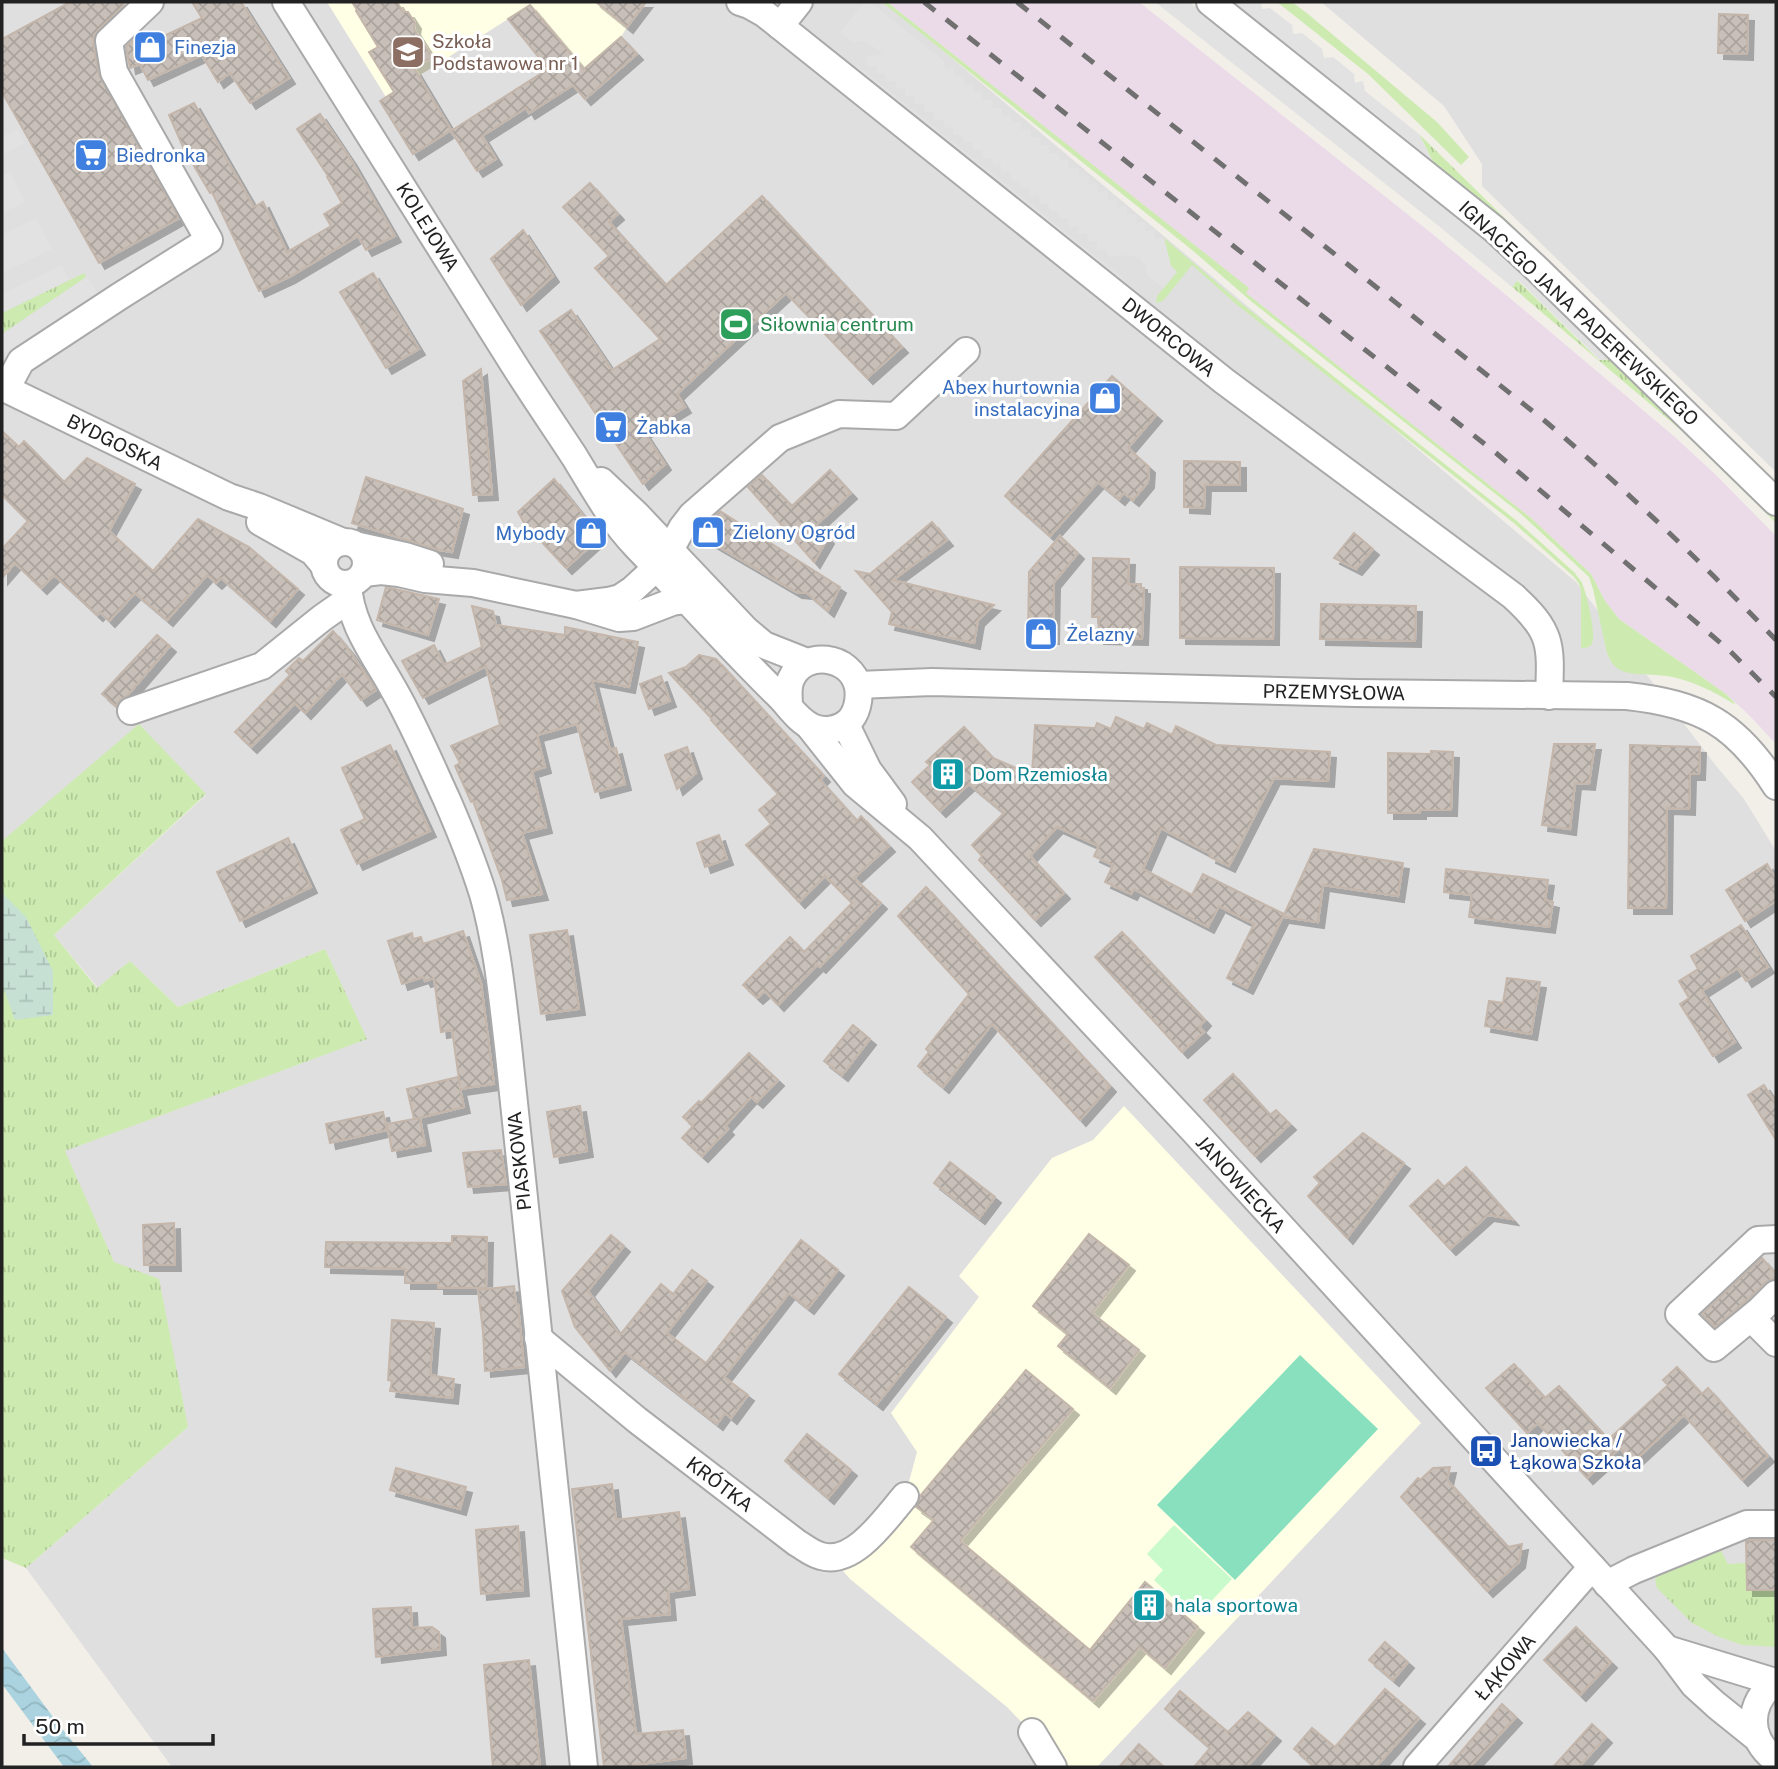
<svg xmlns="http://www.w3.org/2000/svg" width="1778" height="1769" font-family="'Public Sans',sans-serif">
<defs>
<pattern id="grass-tufts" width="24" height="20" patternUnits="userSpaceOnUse" patternTransform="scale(1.75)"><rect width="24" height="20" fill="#cdebb0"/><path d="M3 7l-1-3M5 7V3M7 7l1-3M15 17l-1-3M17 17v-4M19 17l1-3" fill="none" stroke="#b0c997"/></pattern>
<pattern id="wetland-marsh" width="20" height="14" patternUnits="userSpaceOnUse" patternTransform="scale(1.75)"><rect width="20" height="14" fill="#c6e0d4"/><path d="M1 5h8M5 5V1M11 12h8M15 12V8" fill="none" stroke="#aac0b6"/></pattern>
<pattern id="water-waves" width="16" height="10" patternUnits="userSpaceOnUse" patternTransform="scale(1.75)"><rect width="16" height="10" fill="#aad3df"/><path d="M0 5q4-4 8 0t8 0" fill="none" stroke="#92b5bf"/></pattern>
<pattern id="building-cross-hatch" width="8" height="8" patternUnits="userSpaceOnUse" patternTransform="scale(1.75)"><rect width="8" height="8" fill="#c7bfb8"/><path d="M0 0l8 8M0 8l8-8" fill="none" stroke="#aba49e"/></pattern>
<filter id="shadow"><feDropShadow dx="6" dy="6" stdDeviation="0" flood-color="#0004"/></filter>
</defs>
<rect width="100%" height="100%" fill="#f2efe9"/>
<g fill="#e0dfdf">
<polygon points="2,2 885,2 1576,582 1717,767 1744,799 1776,851 1776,1767 172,1767 26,1568 188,1427 64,1151 366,1039 325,949 178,1007 130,961 98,988 54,935 206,795 2,841"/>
<polygon points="1321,2 1776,2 1776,472 1482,186 1482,164 1444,106"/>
</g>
<polygon fill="#ebdbe8" points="887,2 1139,2 1430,232 1541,324 1676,438 1716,475 1776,536 1776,744 1748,714 1726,694 1619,619 1605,601 1591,574 1531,518 1245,293 1248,288"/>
<g fill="#ffffe5">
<polygon points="327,2 646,2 627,27 621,37 583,70 530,5 386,97"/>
<polygon points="1124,1106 1421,1423 1097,1767 1065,1767 1007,1707 850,1579 831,1557 905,1496 917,1452 891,1413 979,1297 959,1276 1052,1158 1093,1140"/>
</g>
<g fill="url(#grass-tufts)">
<polygon points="1277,2 1292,2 1308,14 1437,122 1469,157 1461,165 1368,74"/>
<polygon points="1419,134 1526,239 1433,162"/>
<polygon points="84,273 86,277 2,334 2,313"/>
<polygon points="1517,280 1599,360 1612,359 1776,520 1776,523 1682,431 1512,287"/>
<polygon points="139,724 206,794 54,935 97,988 130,961 178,1007 325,949 367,1039 65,1151 114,1262 159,1279 188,1427 26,1568 2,1558 2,841"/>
<polygon points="1715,1548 1721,1551 1728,1564 1747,1563 1747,1590 1776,1590 1776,1647 1742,1645 1717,1636 1692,1623 1657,1588 1655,1579 1664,1571"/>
</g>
<polygon fill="url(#wetland-marsh)" points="2,893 26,917 53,971 53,1015 15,1020 2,984"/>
<polygon fill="#c8facc" points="1174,1525 1232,1579 1201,1612 1193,1603 1186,1610 1154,1580 1163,1570 1147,1554"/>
<g fill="#cdebb0">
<path d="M882 2H887L1249 288 1246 293 1531 518 1591 574 1605 601 1619 619 1726 694 1735 703 1734 704C1713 691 1691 680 1667 676 1653 674 1635 676 1622 671 1613 667 1608 658 1606 649L1593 589 1589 577 1521 514 1252 302 1192 250Z"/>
<path d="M1164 238 1237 300 1517 521 1575 573C1577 577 1580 579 1582 583 1586 592 1598 638 1591 645 1588 648 1585 648 1581 648V591L1579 584 1574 577 1515 524 1236 304 1192 265 1163 301 1156 303 1157 296 1177 272 1171 266Z"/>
</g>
<polygon fill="#88e0be" points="1300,1355 1378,1429 1235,1580 1157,1505"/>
<g fill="#e2e2e2">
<polygon points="865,2 870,2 944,61 945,69 954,68 954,77 963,76 964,85 973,84 974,92 982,91 983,100 992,99 993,108 1001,107 1003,116 1011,114 1012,123 1021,122 1022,130 1030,129 1031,138 1040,137 1041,145 1049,145 1050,153 1059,153 1060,161 1068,160 1069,168 1078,168 1080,177 1088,176 1089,184 1097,183 1098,192 1107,191 1108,200 1117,199 1117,208 1126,206 1127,215 1136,214 1137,223 1145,222 1146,231 1155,229 1155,239 1164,238 1171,266 1177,272 1163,288 1147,275 1146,266 1139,258 1129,255 1108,257 1106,249 1098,250 1097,241 1088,242 1087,234 1079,234 1078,226 1069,227 1068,218 1060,219 1058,211 1050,211 1048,203 1040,204 1039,195 1030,196 1029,187 1021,188 1020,180 1012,181 1010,172 1001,173 1001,164 993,165 992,158 983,158 982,150 973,150 972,142 964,143 963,135 954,135 953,127 945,128 943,119 935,120 933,112 925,112 924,104 915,104 914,96 906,97 905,88 897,89 895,81 887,81 885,73 877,74 876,65 868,67 867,57 883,54 867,42 860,41 854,43 840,32"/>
<polygon points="1155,2 1189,2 1497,248 1612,359 1600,360 1518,280 1512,287 1440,227"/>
<polygon points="1230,2 1261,2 1262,9 1270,8 1292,25 1293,34 1302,33 1322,49 1324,58 1333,57 1354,74 1355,83 1363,81 1365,91 1419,134 1433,162"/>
<polygon points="857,65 1122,277 1116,284 851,72"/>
<polygon points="18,129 25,143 2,155 2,137"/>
<polygon points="10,172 25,202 2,213 2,176"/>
<polygon points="36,218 52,249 2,273 2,235"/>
<polygon points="62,265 69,280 2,313 2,294"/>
<polygon points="87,277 99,295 18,349 2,353 2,334"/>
</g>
<polygon fill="url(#water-waves)" points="2,1648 56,1721 93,1767 64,1767 2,1684"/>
<g fill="url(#building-cross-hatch)" stroke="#c4b6ab" stroke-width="2" filter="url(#shadow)">
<polygon points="70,2 122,2 124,5 98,30 94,37 93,44 99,75 179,218 99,263 2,92 2,39"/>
<polygon points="192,2 241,2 289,78 250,103 230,73 218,82 202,55 148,80 140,64 130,68 126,47 138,35 143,46 202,18"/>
<polygon points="352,2 397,2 403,12 408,12 415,23 414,29 432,57 414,68 451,130 413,154 380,101 394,92 369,52 378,47 356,11 357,10"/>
<polygon points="596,2 646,2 627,27"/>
<polygon points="530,5 584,69 621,37 637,54 585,99 573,85 529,113 526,108 482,136 496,159 477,171 451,131 548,69 508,19"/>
<polygon points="1719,14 1748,15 1747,54 1718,53"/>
<polygon points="194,103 254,207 263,202 287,252 331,226 324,214 342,203 327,177 328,176 297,129 320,114 351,160 395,236 366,250 358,236 289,277 259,291 212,192 210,193 184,149 169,115"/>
<polygon points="590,183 618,214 609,222 666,285 762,196 902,347 867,378 786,293 677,394 685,407 644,432 665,464 643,484 540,331 571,310 612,370 660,339 595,268 609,256 563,207"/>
<polygon points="523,230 553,276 521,305 491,259"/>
<polygon points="373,273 419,349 386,368 340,292"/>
<polygon points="481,369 492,494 473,495 463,381"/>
<polygon points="1112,376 1156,415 1128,448 1149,467 1148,482 1133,500 1124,493 1119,499 1098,482 1050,536 1005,496"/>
<polygon points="2,431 19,447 24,441 64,482 87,458 135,484 109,531 153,571 198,519 249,547 298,589 270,621 221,578 216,583 207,575 167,620 135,593 109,621 100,612 97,615 54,575 41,588 15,563 2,578 2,549 28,521 2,495"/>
<polygon points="1184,461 1240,462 1240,485 1205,485 1204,508 1184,507"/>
<polygon points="830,470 851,493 815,526 828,538 814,562 748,487 762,475 792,506"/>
<polygon points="366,477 463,509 452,552 439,550 352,523"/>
<polygon points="554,479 596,531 596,541 566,568 524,523 518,512"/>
<polygon points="720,511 840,587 828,611 807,593 796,592 697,534 704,526"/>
<polygon points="932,522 947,540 893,580 994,605 978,620 974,643 889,624 892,612 856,571 870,574"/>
<polygon points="1354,533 1373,549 1356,569 1334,558"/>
<polygon points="1060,536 1078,553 1054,582 1053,638 1028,637 1029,572"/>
<polygon points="1093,558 1129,559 1128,584 1141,584 1141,588 1144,588 1142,639 1098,638 1099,617 1092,617"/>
<polygon points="1180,567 1274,568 1273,639 1180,638"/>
<polygon points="386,587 439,599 428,635 377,620"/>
<polygon points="1321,604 1416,606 1415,641 1320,639"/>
<polygon points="472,606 493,611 496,625 565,635 565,627 638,642 629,687 592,680 610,750 616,748 625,784 595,792 577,724 537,735 545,767 532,771 546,827 522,833 542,894 507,900 502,880 473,801 471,802 455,766 460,763 451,746 500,725 486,666 423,698 402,661 434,645 444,665 482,647"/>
<polygon points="333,631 349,650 376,690 361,700 342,674 305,713 295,703 251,747 235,732 290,675 286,671 299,658 303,661"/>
<polygon points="157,635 170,646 127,696 120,700 116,706 102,694"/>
<polygon points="699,655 716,659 824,776 820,780 857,821 861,816 889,846 854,878 881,903 820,967 815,963 817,965 778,1005 765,991 757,998 743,985 790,937 804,952 852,903 825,876 799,902 746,845 771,824 759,810 778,794 711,720 712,719 669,673 686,667"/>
<polygon points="661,676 670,701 649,709 640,684"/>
<polygon points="1116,717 1144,729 1147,723 1172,735 1176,726 1216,745 1330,752 1328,781 1274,778 1229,866 1210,857 1211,854 1161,828 1143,869 1192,895 1203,874 1284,914 1247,988 1227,978 1254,924 1219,906 1208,927 1134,889 1131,894 1105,882 1113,865 1094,856 1099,846 1057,827 1030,856 1064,893 1035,920 979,860 982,856 972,845 1004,813 969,784 940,811 912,782 930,765 926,762 964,727 993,758 1032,775 1035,725 1095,728 1097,723 1111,729"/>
<polygon points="1554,744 1595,744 1589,784 1575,783 1570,829 1542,825"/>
<polygon points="390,745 430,831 357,864 341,830 365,819 342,768"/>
<polygon points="1630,745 1700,747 1699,774 1690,774 1689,809 1667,808 1666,908 1628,908"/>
<polygon points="687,747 696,773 677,789 665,755"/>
<polygon points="1431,751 1453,752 1451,810 1420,810 1420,813 1388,813 1388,753 1431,754"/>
<polygon points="719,835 727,859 705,867 697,843"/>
<polygon points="288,838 311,887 240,921 217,872"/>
<polygon points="1314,849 1403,863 1398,896 1323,885 1318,922 1283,917"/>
<polygon points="1767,864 1776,879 1776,901 1745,921 1726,890"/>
<polygon points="1446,869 1548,880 1545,900 1553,902 1549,927 1469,917 1472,895 1444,892"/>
<polygon points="926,887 1110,1086 1080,1120 992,1024 943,1087 918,1066 929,1052 926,1049 969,994 898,916"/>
<polygon points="1741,925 1768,967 1746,981 1738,968 1702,991 1735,1042 1713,1056 1680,1004 1689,998 1679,981 1698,969 1691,956"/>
<polygon points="567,930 579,1009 541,1014 530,935"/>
<polygon points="463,931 481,983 494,1084 460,1089 464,1107 415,1119 420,1118 425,1145 392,1151 387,1124 414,1119 407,1089 458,1077 460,1086 452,1030 441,1032 434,978 425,981 423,977 402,984 388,941 412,933 413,939 421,937 423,944"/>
<polygon points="1122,932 1205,1020 1199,1027 1204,1032 1182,1052 1095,957"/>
<polygon points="1507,978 1540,982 1531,1034 1485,1026 1489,1001 1503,1003"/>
<polygon points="853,1025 870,1039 842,1075 824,1061"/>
<polygon points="749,1053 778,1080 757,1102 751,1097 725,1126 728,1129 702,1156 682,1138 693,1126 683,1117 699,1101 701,1103"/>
<polygon points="1233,1074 1270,1115 1276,1110 1290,1124 1255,1156 1204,1100"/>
<polygon points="1764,1085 1776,1104 1776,1140 1748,1095"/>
<polygon points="580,1106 587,1151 554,1157 547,1112"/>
<polygon points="383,1112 387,1130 330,1143 326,1124"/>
<polygon points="1363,1133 1404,1163 1347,1238 1308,1196 1320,1183 1314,1177"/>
<polygon points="501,1150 506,1184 468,1187 463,1153"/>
<polygon points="950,1162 995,1197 979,1218 934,1183"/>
<polygon points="1466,1167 1512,1219 1488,1215 1450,1249 1410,1206 1438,1180 1444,1187"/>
<polygon points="174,1223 175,1265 144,1265 143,1225"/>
<polygon points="1089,1234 1129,1265 1092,1313 1139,1350 1110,1388 1058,1346 1068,1334 1033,1306"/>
<polygon points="611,1235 624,1246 588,1291 620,1335 661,1284 673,1294 692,1270 707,1281 667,1333 706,1363 801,1240 838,1270 808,1308 789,1293 724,1377 748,1395 731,1418 725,1413 717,1424 625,1352 610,1371 575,1327 562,1291"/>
<polygon points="452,1236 487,1237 486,1288 438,1288 438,1283 405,1283 405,1269 325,1267 326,1242 452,1243"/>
<polygon points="1762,1258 1776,1274 1776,1276 1765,1283 1749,1298 1715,1327 1702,1314"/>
<polygon points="514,1286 516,1304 518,1304 524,1367 485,1371 483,1332 478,1290"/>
<polygon points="909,1287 946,1317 877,1404 839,1374"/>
<polygon points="392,1320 434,1323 430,1375 454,1379 452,1398 390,1391 392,1381 388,1380"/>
<polygon points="1514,1364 1545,1398 1559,1386 1618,1450 1587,1478 1538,1423 1527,1433 1486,1388"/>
<polygon points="1677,1367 1702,1394 1708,1388 1768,1456 1742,1480 1684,1415 1633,1462 1610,1438 1668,1385 1663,1380"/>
<polygon points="1026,1370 1073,1409 960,1541 1090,1650 1145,1582 1198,1627 1165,1668 1140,1647 1093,1701 911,1547 934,1520 916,1507 920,1496"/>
<polygon points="807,1434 851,1470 828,1498 785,1461"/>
<polygon points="1450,1467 1447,1480 1508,1547 1522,1544 1519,1562 1487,1591 1401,1497 1418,1478 1420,1480 1433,1468"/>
<polygon points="396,1468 466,1487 460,1509 390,1490"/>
<polygon points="612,1484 616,1520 679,1512 689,1589 668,1592 670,1614 621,1619 636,1734 683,1730 686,1758 634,1765 634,1767 604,1767 572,1489"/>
<polygon points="518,1526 523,1590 481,1594 476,1530"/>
<polygon points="1750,1540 1776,1540 1776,1590 1747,1590 1746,1541"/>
<polygon points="411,1607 412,1628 432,1627 439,1632 440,1649 376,1657 373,1609"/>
<polygon points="1576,1627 1611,1662 1580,1695 1544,1660"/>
<polygon points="1385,1642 1408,1662 1393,1680 1369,1660"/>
<polygon points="529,1660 540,1767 493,1767 484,1665"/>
<polygon points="1385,1689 1419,1718 1376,1767 1315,1767 1294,1749 1312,1728 1335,1747"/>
<polygon points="1180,1691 1228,1732 1248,1712 1275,1735 1247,1767 1194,1767 1210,1748 1165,1709"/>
<polygon points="1502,1704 1516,1717 1470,1767 1448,1767"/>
<polygon points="1592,1724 1606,1737 1579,1767 1553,1767"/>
<polygon points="1139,1744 1164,1767 1119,1767"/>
</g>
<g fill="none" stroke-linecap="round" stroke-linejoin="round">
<g stroke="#a9a9a9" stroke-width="30">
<g id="minor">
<path d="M286 2C361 121 436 240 511 360 531 392 553 424 574 456 593 487 611 520 636 546 683 595 728 646 776 693 788 704 797 720 812 727 823 732 838 731 848 722 857 714 860 699 858 687 851 655 804 649 791 679 787 688 789 697 789 706"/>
<path d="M740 2 749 5 765 14 1224 381 1513 596C1553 632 1551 645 1549 696"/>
<polyline points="1210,2 1494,229 1537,269 1776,502"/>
<polyline points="780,26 799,2"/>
<polyline points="2,387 229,497 259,507 343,542"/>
<polyline points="6,389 21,361 120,296 209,240 114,72 109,41 150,2"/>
<polyline points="601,481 637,515 746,630 764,645 807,662"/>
<polyline points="260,522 313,552 324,565"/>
<circle cx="345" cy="563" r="21"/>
<polyline points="359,546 405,556 430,564"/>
<polyline points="364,573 381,571 399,573 425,579 473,583 576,605 619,618 633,617 672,602 686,600"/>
<path d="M348 584C350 625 375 655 394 690 414 725 430 763 447 800 460 830 473 862 483 894 497 943 502 995 508 1046L584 1767"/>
<polyline points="576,605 608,601 620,598 632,590 656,568 670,550 682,528 692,515 780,438 839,414 896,416 966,351"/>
<path d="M858 685 932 682 1355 693 1627 696C1700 704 1736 723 1776 786"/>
<polyline points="131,711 262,666 322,618 349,599"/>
<polyline points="846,725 868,770 893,804"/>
<polyline points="809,726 855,784 920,838 1192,1129 1667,1649 1694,1685 1716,1705 1757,1738"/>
<polyline points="1776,1239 1758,1240 1679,1314 1714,1348 1760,1310 1776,1294"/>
<polyline points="1751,1318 1776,1343"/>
<path d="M538 1338 637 1420 797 1543C804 1547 812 1554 821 1556 854 1566 886 1518 905 1496"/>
<polyline points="1607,1584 1634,1570 1747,1524 1776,1524"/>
<polyline points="1667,1649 1775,1682"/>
<path d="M1776 1681C1747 1703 1746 1738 1776 1760"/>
<polyline points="1032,1732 1053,1767"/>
<polyline points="1417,1767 1592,1567"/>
</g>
</g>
<use href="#minor" stroke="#fff" stroke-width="26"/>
<g stroke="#707070" stroke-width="5" stroke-dasharray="14 14" stroke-linecap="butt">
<polyline points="924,2 1496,453 1729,650 1776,697"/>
<path d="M1017 2 1545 421C1626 490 1703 563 1776 640"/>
</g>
</g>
<defs>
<g id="shop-square" transform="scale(1.75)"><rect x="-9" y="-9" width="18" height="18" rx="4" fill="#3f7fe0" stroke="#fff"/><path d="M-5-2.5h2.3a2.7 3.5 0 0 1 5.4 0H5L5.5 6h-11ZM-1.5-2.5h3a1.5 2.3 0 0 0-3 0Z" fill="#fff"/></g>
<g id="school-square" transform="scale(1.75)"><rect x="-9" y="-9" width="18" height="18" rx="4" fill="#8d6e63" stroke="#fff"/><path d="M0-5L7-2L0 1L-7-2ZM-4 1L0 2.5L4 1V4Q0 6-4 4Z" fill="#fff"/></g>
<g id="supermarket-square" transform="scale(1.75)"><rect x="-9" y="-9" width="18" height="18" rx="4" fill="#3f7fe0" stroke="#fff"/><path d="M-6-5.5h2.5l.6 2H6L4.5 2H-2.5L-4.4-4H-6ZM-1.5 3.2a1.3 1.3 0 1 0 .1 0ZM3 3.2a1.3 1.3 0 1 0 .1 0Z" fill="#fff"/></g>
<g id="stadium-square" transform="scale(1.75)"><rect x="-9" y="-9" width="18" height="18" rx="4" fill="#2e9e5b" stroke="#fff"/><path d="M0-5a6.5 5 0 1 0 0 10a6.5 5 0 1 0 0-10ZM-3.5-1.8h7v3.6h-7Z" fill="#fff"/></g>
<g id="building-square" transform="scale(1.75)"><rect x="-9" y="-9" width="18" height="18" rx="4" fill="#0f9aa8" stroke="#fff"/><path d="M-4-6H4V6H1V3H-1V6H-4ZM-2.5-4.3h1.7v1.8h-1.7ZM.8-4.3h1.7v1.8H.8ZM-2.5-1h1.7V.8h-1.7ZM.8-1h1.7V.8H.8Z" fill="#fff"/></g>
<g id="bus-square" transform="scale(1.75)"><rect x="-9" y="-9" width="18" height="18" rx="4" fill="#1a4fb4" stroke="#fff"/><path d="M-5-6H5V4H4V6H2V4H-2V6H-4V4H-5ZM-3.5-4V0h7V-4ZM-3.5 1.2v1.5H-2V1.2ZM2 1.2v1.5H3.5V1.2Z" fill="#fff"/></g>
</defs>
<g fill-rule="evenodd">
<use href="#shop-square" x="150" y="47"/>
<use href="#school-square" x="408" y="52"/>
<use href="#supermarket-square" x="91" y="155"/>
<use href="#stadium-square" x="736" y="324"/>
<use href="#shop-square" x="1105" y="398"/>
<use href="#supermarket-square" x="611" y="427"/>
<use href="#shop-square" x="708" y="532"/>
<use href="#shop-square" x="591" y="533"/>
<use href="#shop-square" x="1041" y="634"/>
<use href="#building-square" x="948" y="774"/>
<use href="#bus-square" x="1486" y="1451"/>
<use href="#building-square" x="1149" y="1605"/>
</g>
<g text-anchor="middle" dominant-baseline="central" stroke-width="6" stroke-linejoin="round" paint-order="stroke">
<g font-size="19" fill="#785e54" stroke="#fff" text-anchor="start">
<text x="432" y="41">Szkoła<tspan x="432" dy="22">Podstawowa nr 1</tspan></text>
</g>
<g font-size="19" fill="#366cbe" stroke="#fff" text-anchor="start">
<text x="174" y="47">Finezja</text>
<text x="116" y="155">Biedronka</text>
<text x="1080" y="387" text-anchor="end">Abex hurtownia<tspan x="1080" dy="22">instalacyjna</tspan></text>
<text x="636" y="427">Żabka</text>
<text x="732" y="532">Zielony Ogród</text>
<text x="566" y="533" text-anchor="end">Mybody</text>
<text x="1066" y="634">Żelazny</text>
</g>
<g font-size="19" fill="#222" stroke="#fff">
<text transform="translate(428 227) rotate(58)">KOLEJOWA</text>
<text transform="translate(1579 313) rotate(43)">IGNACEGO JANA PADEREWSKIEGO</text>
<text transform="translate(1169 337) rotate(39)">DWORCOWA</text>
<text transform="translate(115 442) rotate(26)">BYDGOSKA</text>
<text transform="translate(1334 692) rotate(1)">PRZEMYSŁOWA</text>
<text transform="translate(519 1161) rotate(-96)">PIASKOWA</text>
<text transform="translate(1241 1184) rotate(48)">JANOWIECKA</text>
<text transform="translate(720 1484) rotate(37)">KRÓTKA</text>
<text transform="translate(1505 1667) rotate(-49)">ŁĄKOWA</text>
</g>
<g font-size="19" fill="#27864d" stroke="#fff" text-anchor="start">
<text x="760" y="324">Siłownia centrum</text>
</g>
<g font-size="19" fill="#0d838f" stroke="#fff" text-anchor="start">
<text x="972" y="774">Dom Rzemiosła</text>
<text x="1174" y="1605">hala sportowa</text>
</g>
<g font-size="19" fill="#164399" stroke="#fff" text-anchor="start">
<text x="1510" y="1440">Janowiecka /<tspan x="1510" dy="22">Łąkowa Szkoła</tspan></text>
</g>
</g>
<rect width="1778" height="1769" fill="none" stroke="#222222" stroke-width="7"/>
<path d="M24 1734v10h189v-10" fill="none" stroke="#222222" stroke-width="3.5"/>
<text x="35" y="1734" font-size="21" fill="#222222" stroke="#ffffff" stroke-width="5" paint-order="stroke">50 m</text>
</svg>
